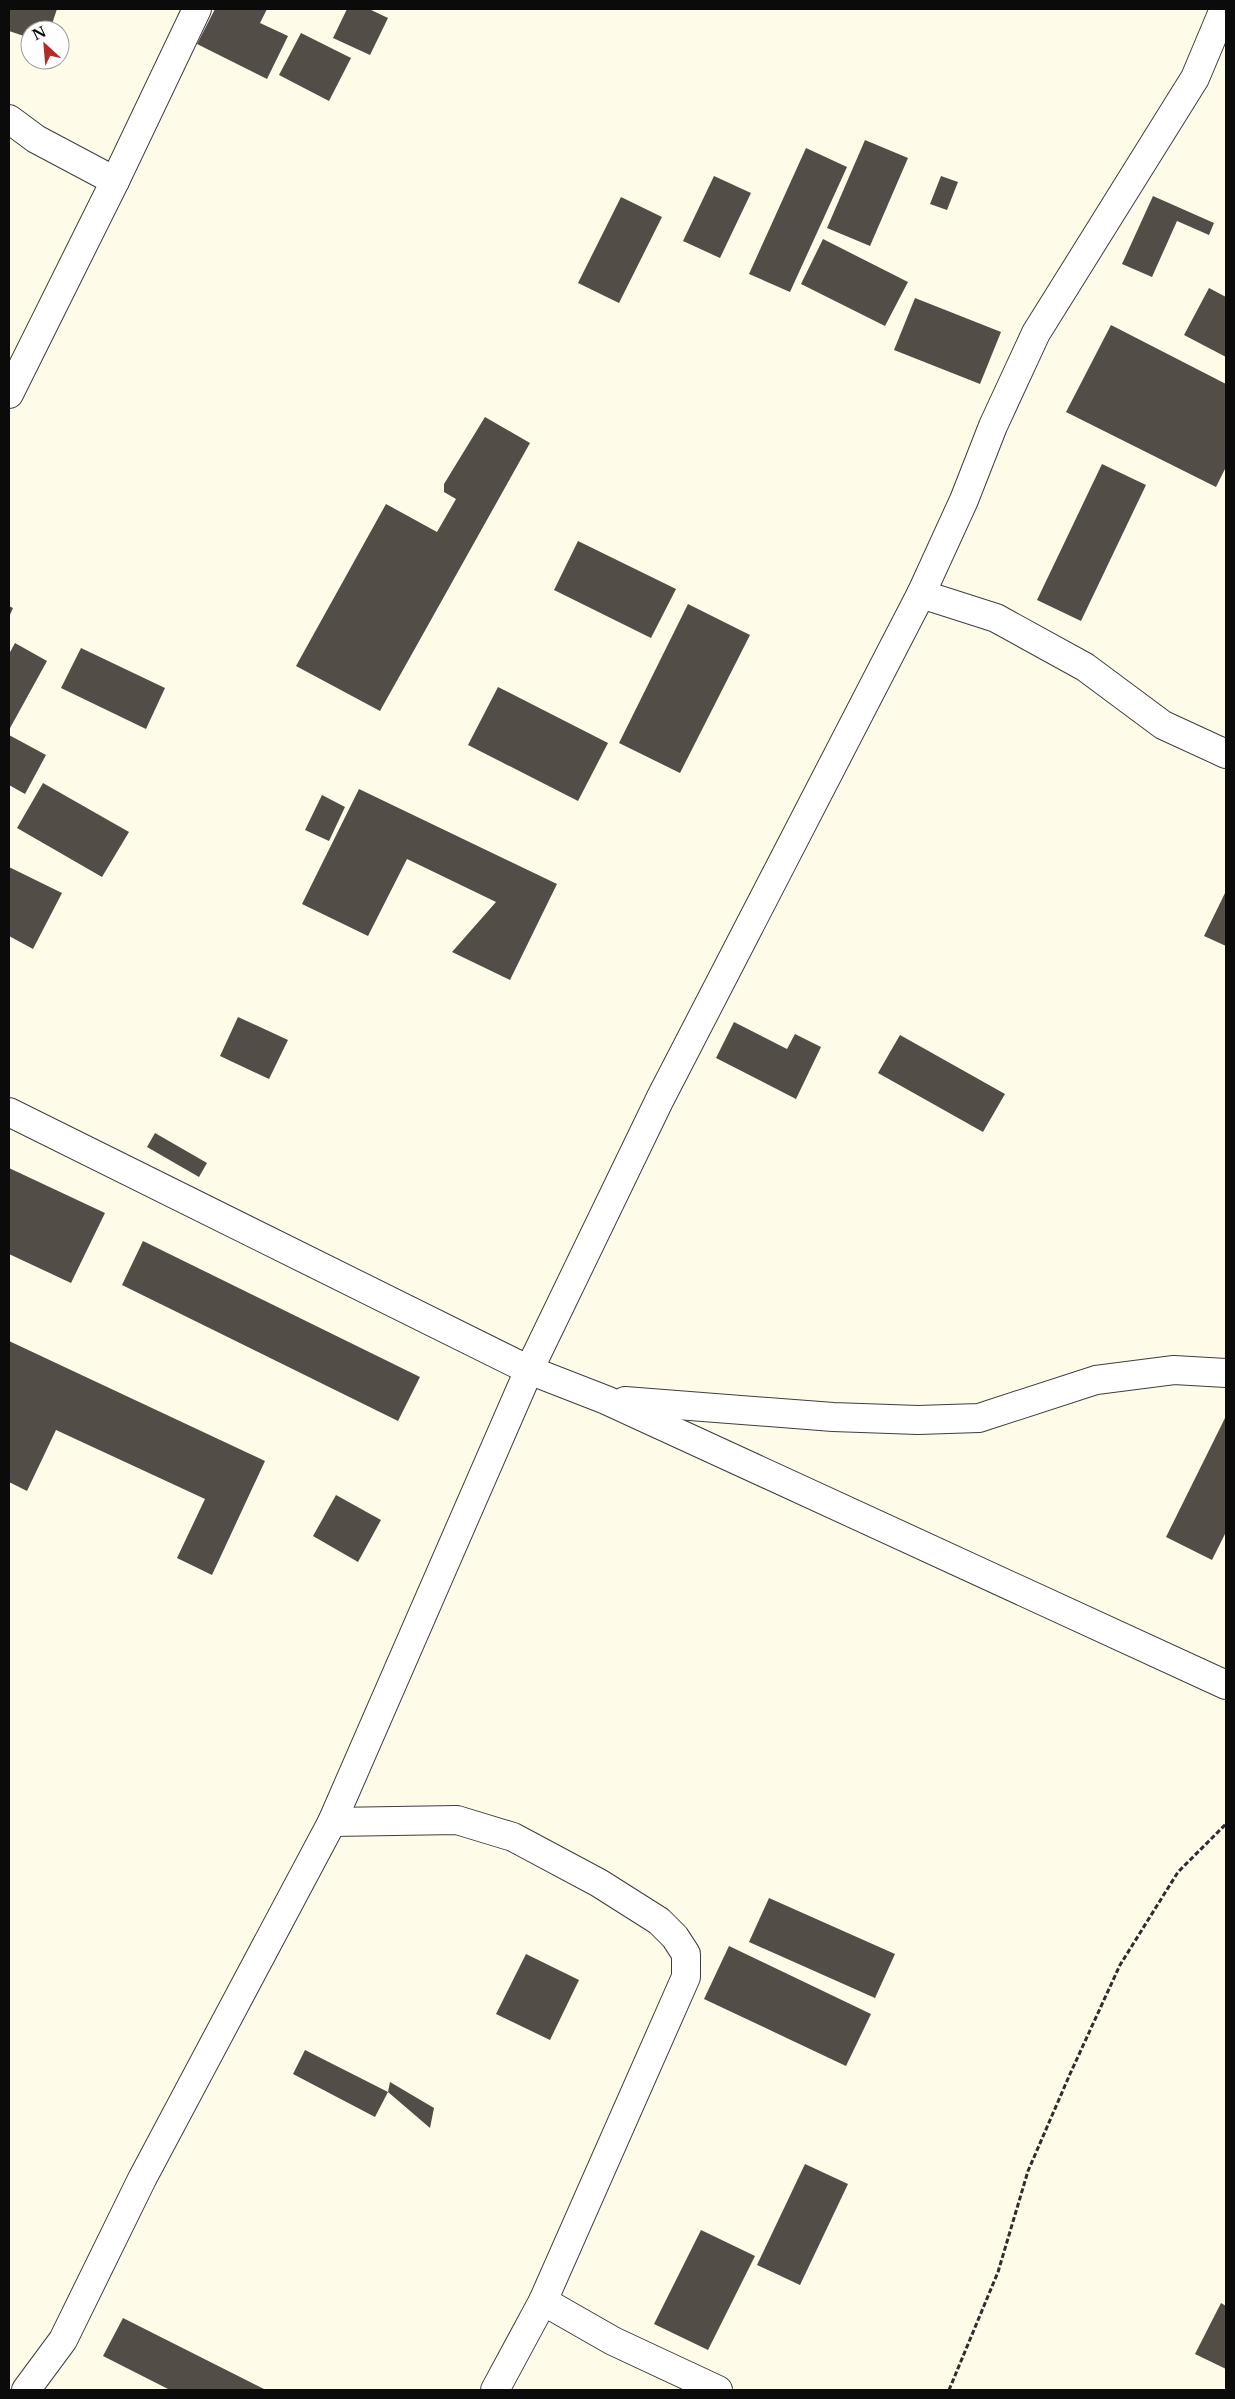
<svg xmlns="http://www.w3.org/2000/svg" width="1235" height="2399" font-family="'Libre Baskerville',serif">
<rect width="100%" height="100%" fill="#fefce9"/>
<g fill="#534d47">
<polygon points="9,9 57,9 50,30 30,30 30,38 9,31"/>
<polygon points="215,9 267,9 260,23 288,36 267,79 197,44"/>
<polygon points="347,9 369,9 388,18 370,55 333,38"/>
<polygon points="301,33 351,58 329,101 279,75"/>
<polygon points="865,140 908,158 870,246 827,228"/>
<polygon points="806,148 847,167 790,292 749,274"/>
<polygon points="714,176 751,193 720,258 683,241"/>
<polygon points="941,176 958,182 947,210 930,204"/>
<polygon points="1153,196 1214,223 1209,235 1177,221 1152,277 1122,264"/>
<polygon points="621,197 662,217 619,303 578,283"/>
<polygon points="823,239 908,282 885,326 801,284"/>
<polygon points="1209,288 1226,297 1226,357 1184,335"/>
<polygon points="915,298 1001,332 980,384 894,350"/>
<polygon points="1111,325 1226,384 1226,467 1216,487 1066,412"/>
<polygon points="485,417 530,443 380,711 296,666 386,504 437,532 456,499 444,492 444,484"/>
<polygon points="1102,464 1146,485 1081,621 1037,600"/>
<polygon points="578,541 676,589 651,638 554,590"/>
<polygon points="688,604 750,635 680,773 619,743"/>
<polygon points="9,606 13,608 9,617"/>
<polygon points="15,643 47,661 9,730 9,654"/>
<polygon points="81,648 165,688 146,729 61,688"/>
<polygon points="498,687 608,743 578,801 468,745"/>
<polygon points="9,735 46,755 25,794 9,785"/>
<polygon points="43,783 129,832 102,877 17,828"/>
<polygon points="359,789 557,884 510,980 452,952 496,902 407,859 368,936 302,904"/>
<polygon points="322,795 345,807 329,841 305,830"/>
<polygon points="9,867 62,893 33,949 9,936"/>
<polygon points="1226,891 1226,946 1204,936"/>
<polygon points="238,1017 288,1040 269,1079 220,1056"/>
<polygon points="734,1022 787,1049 795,1034 821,1047 796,1099 716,1058"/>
<polygon points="900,1035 1005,1094 983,1132 878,1073"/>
<polygon points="155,1133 207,1163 199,1177 147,1147"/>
<polygon points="9,1168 105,1213 71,1283 9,1254"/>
<polygon points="143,1241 420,1377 398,1421 122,1285"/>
<polygon points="9,1341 265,1461 212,1575 177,1558 205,1499 56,1430 27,1491 9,1482"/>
<polygon points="1226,1416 1226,1532 1212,1560 1166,1537"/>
<polygon points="336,1495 381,1520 358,1562 313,1536"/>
<polygon points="769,1898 895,1954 875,1998 749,1942"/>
<polygon points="729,1946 871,2014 846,2066 704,1999"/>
<polygon points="526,1954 579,1980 550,2040 496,2014"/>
<polygon points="305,2050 388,2092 390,2082 434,2108 430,2128 388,2092 375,2117 293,2074"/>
<polygon points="805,2164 848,2184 800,2285 757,2265"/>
<polygon points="701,2230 755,2256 708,2350 654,2324"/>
<polygon points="1221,2303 1226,2306 1226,2369 1195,2354"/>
<polygon points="123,2318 266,2390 170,2390 103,2356"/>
</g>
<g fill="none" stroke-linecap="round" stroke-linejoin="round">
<g stroke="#3e3e3e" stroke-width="30">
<g id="minor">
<polyline points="9,119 36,139 115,181"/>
<polyline points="9,394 115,181 197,9"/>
<polyline points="921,594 996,618 1085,667 1163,725 1226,754"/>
<polyline points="9,1112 529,1370 606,1400 1226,1685"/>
<polyline points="625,1401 833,1417 918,1420 979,1418 1096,1380 1174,1370 1226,1373"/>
<polyline points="332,1822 457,1820 513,1837 599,1883 659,1921 675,1937 686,1954 686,1977 543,2301 495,2390"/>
<polyline points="543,2301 613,2341 718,2390"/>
<polyline points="26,2390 63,2340 142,2179 332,1822 529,1370 660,1099 921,594 964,500 993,426 1036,333 1195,78 1224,9"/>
</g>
</g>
<polyline stroke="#2d2d2d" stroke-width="3" stroke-dasharray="5 2.5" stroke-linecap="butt" points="949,2390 998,2272 1028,2171 1070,2074 1120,1965 1178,1872 1226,1824"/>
<use href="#minor" stroke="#fff" stroke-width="28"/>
</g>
<rect width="1235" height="2399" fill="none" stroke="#0b0b0b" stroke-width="20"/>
<g transform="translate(45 45) rotate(334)"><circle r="24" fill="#ffffff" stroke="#9d9d9d"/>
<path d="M0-4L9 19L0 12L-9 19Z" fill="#b52a28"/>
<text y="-8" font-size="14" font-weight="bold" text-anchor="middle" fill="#0b0b0b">N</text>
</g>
</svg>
